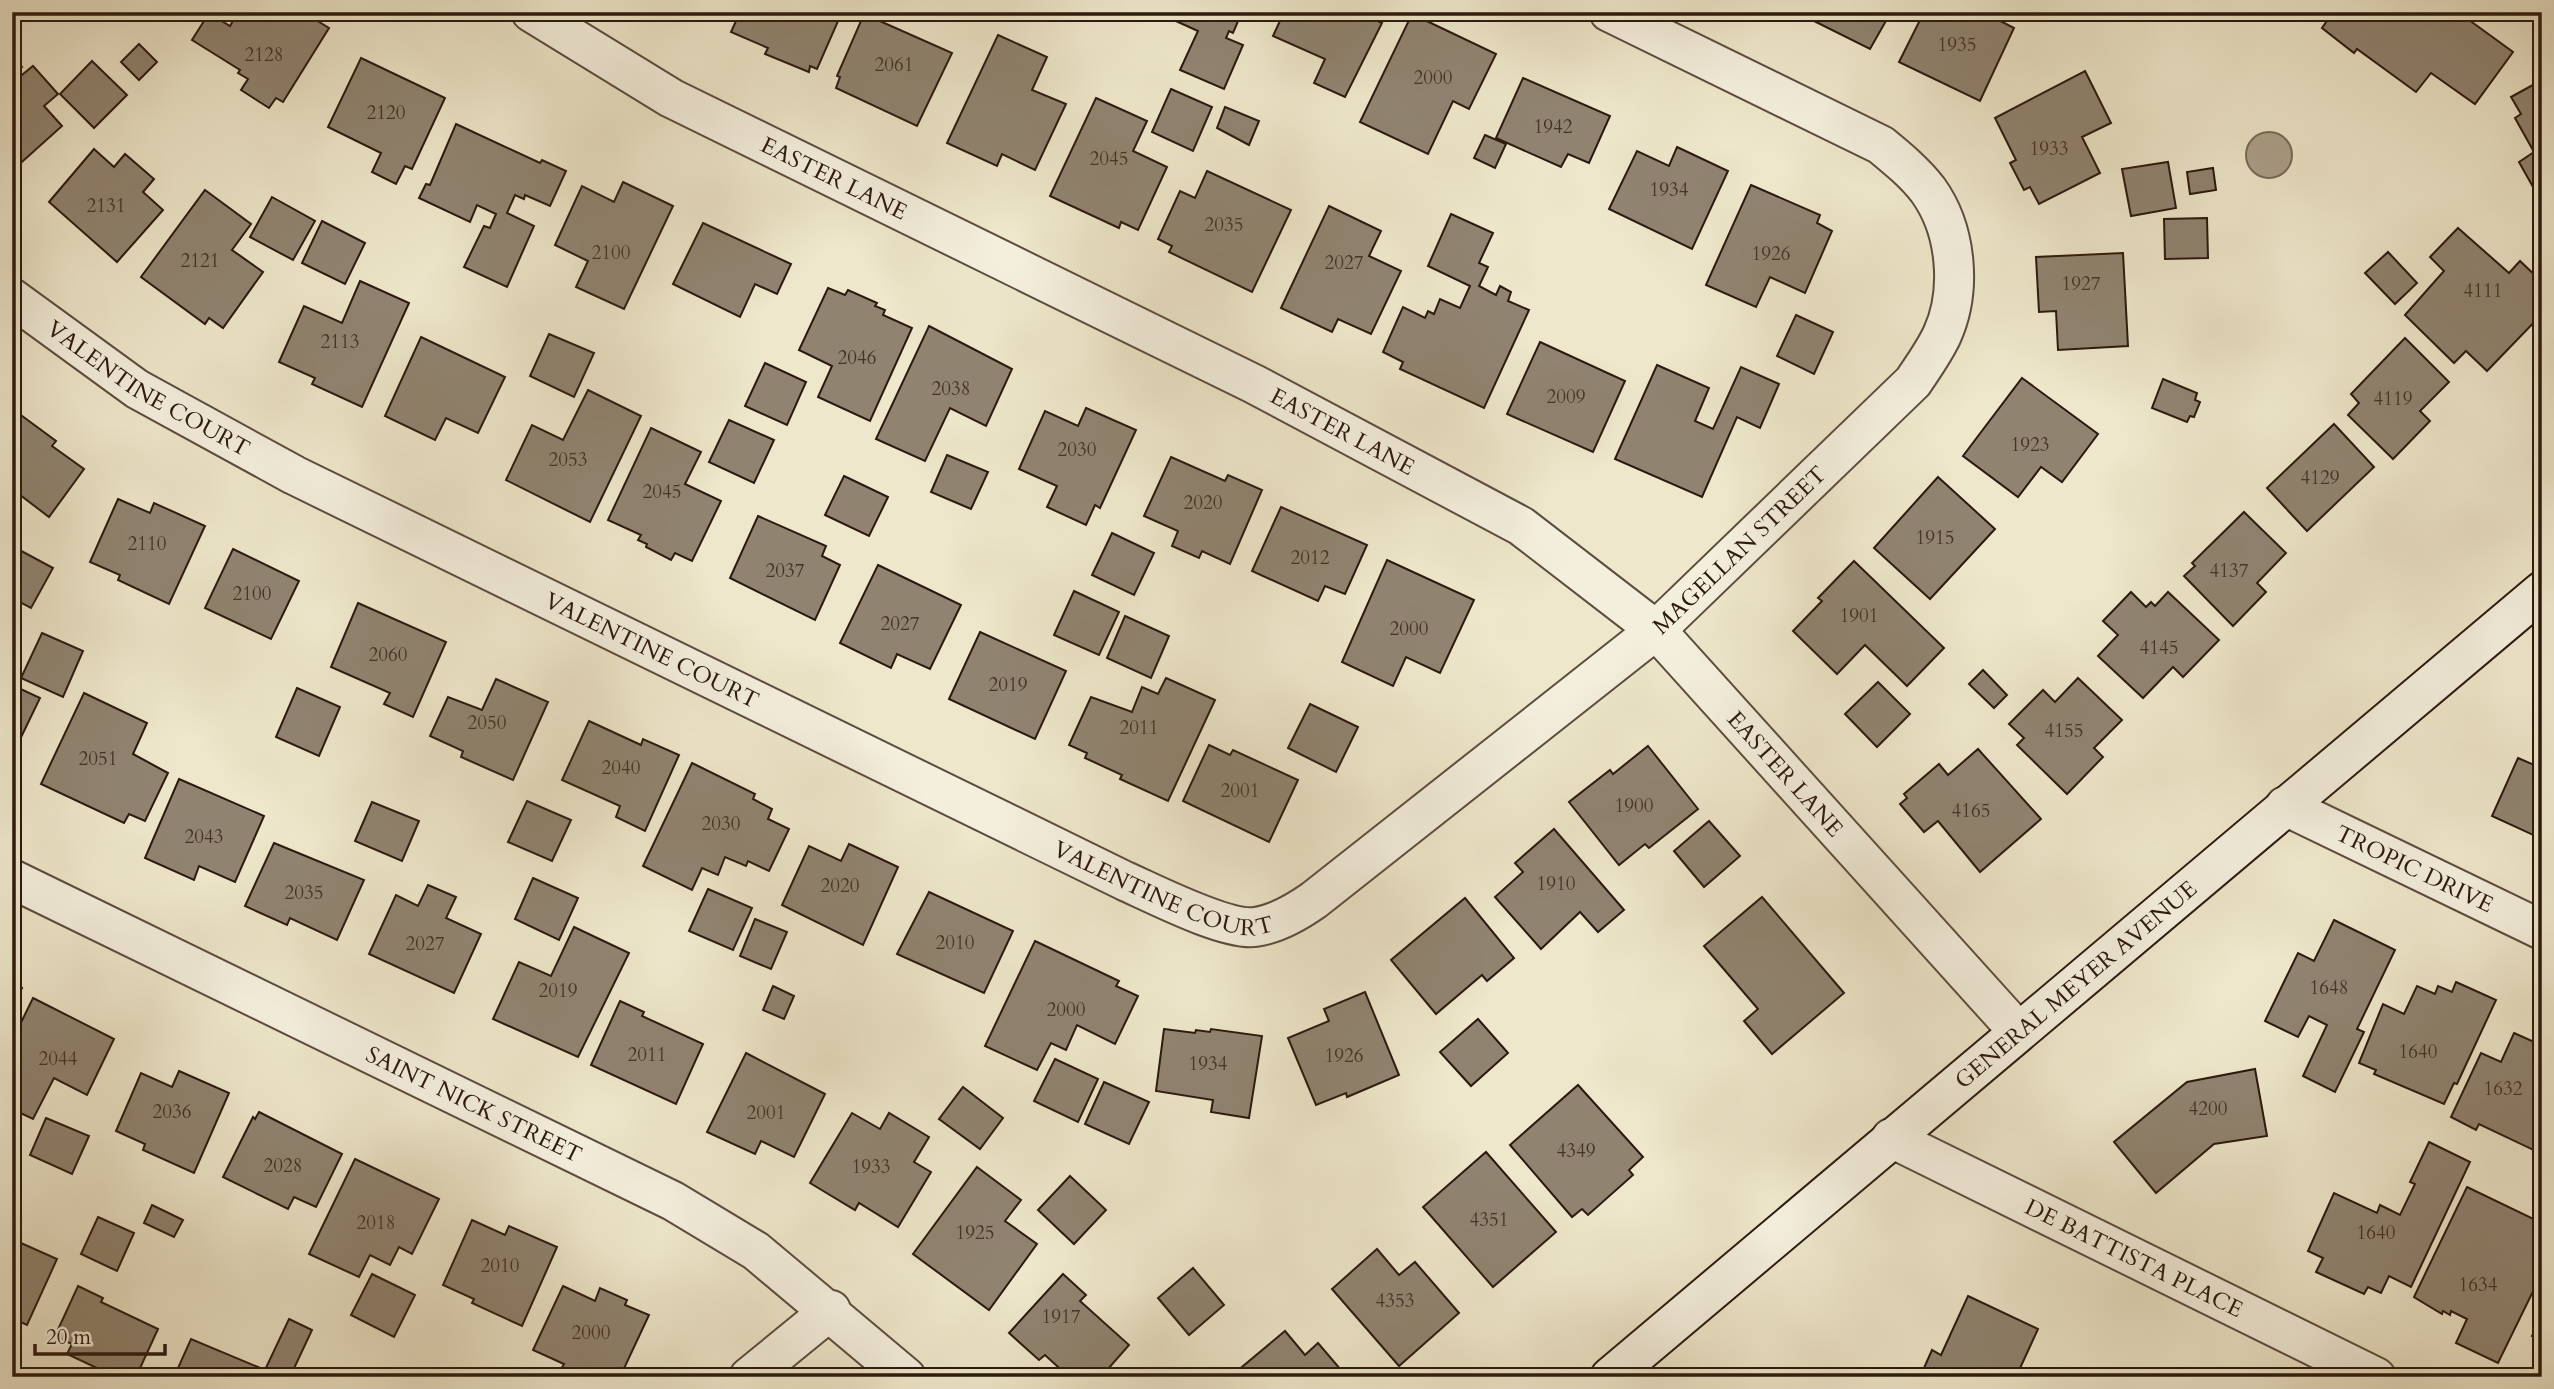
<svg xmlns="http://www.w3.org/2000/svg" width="2554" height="1389" font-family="Cardo,serif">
<rect width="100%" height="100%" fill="#eee7cb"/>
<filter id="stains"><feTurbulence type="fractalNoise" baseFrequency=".00286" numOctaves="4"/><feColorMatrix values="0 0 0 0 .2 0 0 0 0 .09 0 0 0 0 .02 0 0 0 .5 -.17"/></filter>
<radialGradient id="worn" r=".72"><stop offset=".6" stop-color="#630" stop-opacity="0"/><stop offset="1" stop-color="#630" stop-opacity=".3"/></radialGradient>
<circle fill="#aca18b" stroke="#786b59" stroke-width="2" cx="2269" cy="155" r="23"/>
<g fill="#908471" stroke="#2b190f" stroke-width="2">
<polygon points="238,12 303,12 329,28 283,102 276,98 269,108 241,90 248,79 238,73 240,70 192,40 209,13 230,26"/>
<polygon points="740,12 842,12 817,69 810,66 809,72 765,54 768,48 731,32"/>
<polygon points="1156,12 1242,12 1233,33 1229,31 1226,38 1243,45 1224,89 1180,70 1198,31"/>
<polygon points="1284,12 1358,12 1382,23 1345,97 1314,83 1325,59 1273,36"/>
<polygon points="1796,12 1891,12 1870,49"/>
<polygon points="1924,12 1983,12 2014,28 1980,101 1899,62"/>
<polygon points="2054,12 2071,12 2068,18"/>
<polygon points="2333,12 2458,12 2513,52 2475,104 2431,73 2416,92 2357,49 2354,53 2322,28"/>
<polygon points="864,14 952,53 917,126 836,88 840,77 837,76"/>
<polygon points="1412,14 1496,54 1469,109 1453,101 1428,154 1360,122"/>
<polygon points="998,35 1047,57 1032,90 1066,104 1035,170 1002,154 997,166 947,143"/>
<polygon points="139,44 157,62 139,80 121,62"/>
<polygon points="12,57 22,67 13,75 17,79 33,66 58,94 44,106 62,126 14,169"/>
<polygon points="361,58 445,98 412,169 405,166 396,184 372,172 381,153 328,127"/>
<polygon points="92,61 127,95 94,128 60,94"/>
<polygon points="2085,71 2111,123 2082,137 2100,173 2039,204 2030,187 2024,190 2010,163 2016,160 1995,118"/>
<polygon points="1523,78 1610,116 1589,163 1568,154 1561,167 1496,138"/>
<polygon points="2542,80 2542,203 2519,162 2534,152 2515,118 2521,114 2511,97"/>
<polygon points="1171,89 1212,107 1193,151 1152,132"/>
<polygon points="1096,98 1147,121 1133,151 1167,167 1138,230 1121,222 1119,228 1050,196"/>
<polygon points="1225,107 1259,121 1249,145 1217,128"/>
<polygon points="456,124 540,163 542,160 566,171 550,206 525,195 524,199 515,195 507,213 534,226 507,287 464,267 484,226 490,228 496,214 477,205 470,222 419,198 426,184 430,185"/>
<polygon points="1485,135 1506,144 1495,168 1474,158"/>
<polygon points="1677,147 1728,171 1692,249 1609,209 1637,151 1669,166"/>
<polygon points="94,149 114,167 125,154 154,179 143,192 163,210 117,262 49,202"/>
<polygon points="2168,162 2176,208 2131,216 2122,169"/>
<polygon points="2213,168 2216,190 2190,194 2187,172"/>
<polygon points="1207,171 1291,210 1252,292 1169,252 1172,246 1158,239 1180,191 1195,198"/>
<polygon points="623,182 673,206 624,309 576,287 588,261 555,245 582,186 614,202"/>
<polygon points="1751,185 1820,215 1817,223 1832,231 1805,293 1770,277 1756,307 1706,285"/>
<polygon points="205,190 251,224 232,250 263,272 223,328 209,318 205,324 141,277"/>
<polygon points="272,197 315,221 293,260 250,237"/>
<polygon points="1329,206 1381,231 1369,256 1401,271 1371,334 1338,319 1332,332 1281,308"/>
<polygon points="1451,214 1493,233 1479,263 1488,267 1479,286 1496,295 1500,286 1511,292 1508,301 1529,310 1484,408 1400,369 1403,362 1383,352 1403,307 1425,318 1428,311 1434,314 1440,299 1460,308 1470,286 1428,266"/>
<polygon points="2207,218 2208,258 2165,259 2164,219"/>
<polygon points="322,221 365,243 345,284 302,263"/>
<polygon points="703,223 791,264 777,294 755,284 740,317 673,284"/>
<polygon points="2458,228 2509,273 2520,261 2542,282 2542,314 2487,371 2466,351 2454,363 2405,315 2444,271 2430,257"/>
<polygon points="2388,252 2417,283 2395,304 2365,273"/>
<polygon points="2123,253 2128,346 2058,350 2056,311 2039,312 2036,257"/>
<polygon points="360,281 409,303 362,407 312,384 315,378 279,362 304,306 342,323"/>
<polygon points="828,288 845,295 848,290 877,303 875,306 885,310 883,315 912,328 870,421 818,397 832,366 799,350"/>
<polygon points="1796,315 1833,332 1814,374 1777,356"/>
<polygon points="929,326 1012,369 986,426 950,408 925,461 876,439"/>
<polygon points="549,334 594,353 574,397 530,376"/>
<polygon points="421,337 505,377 478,433 446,418 435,440 385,416"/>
<polygon points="2405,338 2449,382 2420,411 2430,421 2393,459 2348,415 2359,403 2351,394"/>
<polygon points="1540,342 1625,381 1593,452 1507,414"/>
<polygon points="765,363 806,382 787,425 745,406"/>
<polygon points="1657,365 1709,388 1695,421 1713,429 1741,367 1779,384 1760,428 1737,417 1702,497 1615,459"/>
<polygon points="2022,378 2098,434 2062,482 2041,467 2018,497 1963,456"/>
<polygon points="2163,379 2197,393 2195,400 2200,402 2194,417 2190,416 2187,422 2152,408"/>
<polygon points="588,390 641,416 590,522 506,480 532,425 563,440"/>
<polygon points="1086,408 1136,430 1100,508 1095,505 1086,525 1047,507 1057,486 1019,469 1045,411 1078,426"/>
<polygon points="14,410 56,441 52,446 84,469 49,517 20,495 12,505"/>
<polygon points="729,420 774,440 754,483 709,462"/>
<polygon points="2334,424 2374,467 2307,531 2267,488"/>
<polygon points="651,428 701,452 685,484 721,501 692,561 675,553 671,560 646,547 647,544 638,540 641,535 608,520"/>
<polygon points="947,455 988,472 971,509 931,492"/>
<polygon points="1171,457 1225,481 1228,475 1262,490 1230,564 1202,551 1199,558 1172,546 1178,531 1144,516"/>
<polygon points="844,476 888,497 869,536 825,515"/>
<polygon points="1938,477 1995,529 1930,599 1874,548"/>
<polygon points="118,499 150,513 154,503 205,526 169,604 118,580 120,575 90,562"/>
<polygon points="1281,507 1367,545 1345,594 1325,586 1318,601 1252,571"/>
<polygon points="2244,512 2286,553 2257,583 2266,592 2233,626 2184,576 2195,566 2192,563"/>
<polygon points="758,516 826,546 822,556 840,565 815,620 730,578"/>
<polygon points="1112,533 1154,553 1134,595 1092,575"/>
<polygon points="12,546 53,568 31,608 12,598"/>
<polygon points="233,549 299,581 271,639 205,608"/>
<polygon points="1387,560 1474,600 1440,673 1406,657 1393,686 1342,662"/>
<polygon points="1854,561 1944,648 1907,686 1865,645 1837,674 1793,631 1822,601 1818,598"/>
<polygon points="878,565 961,605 930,669 897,654 891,668 840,643"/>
<polygon points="1074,591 1119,612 1099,655 1054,635"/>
<polygon points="2131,592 2146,607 2151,602 2155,606 2168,592 2219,640 2183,677 2173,667 2143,698 2098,656 2118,635 2103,621"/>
<polygon points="358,603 446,642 413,717 384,704 390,693 331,667"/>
<polygon points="1125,616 1169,636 1151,678 1107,658"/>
<polygon points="980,632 1066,671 1035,739 949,699"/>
<polygon points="42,633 83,651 63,697 21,678"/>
<polygon points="1983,670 2007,695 1994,708 1969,684"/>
<polygon points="1166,678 1215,700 1168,801 1120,779 1122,775 1085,758 1087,753 1069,745 1091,697 1132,712 1142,687 1158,694"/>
<polygon points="2078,678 2122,720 2094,748 2103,757 2067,794 2017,745 2024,738 2009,724 2043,690 2055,702"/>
<polygon points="496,679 548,702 513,780 461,757 463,751 430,736 448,697 482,710"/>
<polygon points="1878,682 1910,714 1877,747 1845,714"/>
<polygon points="12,685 40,698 12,756"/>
<polygon points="297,688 340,707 319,756 276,737"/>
<polygon points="84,693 147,723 133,754 168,773 145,821 129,814 124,823 41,784"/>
<polygon points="1310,704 1358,727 1336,772 1288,748"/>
<polygon points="589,721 641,745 643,739 679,755 645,831 616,817 620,806 562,780"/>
<polygon points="1209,745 1230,755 1233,750 1298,780 1269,842 1183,801"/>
<polygon points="1648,746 1698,809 1649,848 1645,844 1619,865 1569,802 1610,770 1613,774"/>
<polygon points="1978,749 2041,819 1980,872 1938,821 1924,832 1900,804 1907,798 1904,794 1939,764 1948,775"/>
<polygon points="2518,758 2541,768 2542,766 2542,839 2492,816"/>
<polygon points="692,763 755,794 753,799 772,809 768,819 789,829 769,871 748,861 746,866 725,857 718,875 702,868 692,890 643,866"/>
<polygon points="179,779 264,816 235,882 199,866 194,880 145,858"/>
<polygon points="527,801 571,820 552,861 508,842"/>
<polygon points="372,802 419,821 402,861 355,841"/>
<polygon points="1709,821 1740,856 1704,887 1674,851"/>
<polygon points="1554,829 1624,910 1598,932 1580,912 1541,949 1495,897 1523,872 1515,863"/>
<polygon points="274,843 364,880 337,940 290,918 287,925 245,906"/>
<polygon points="849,844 898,867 863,945 782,905 809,846 841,861"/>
<polygon points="533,878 578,898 559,940 515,919"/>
<polygon points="428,885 456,897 446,918 481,934 454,993 369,954 396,895 418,906"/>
<polygon points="708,889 752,908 733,950 689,931"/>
<polygon points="929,892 1013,931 984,993 897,954"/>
<polygon points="1762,897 1844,993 1772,1054 1744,1021 1758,1009 1704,946"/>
<polygon points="1465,898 1514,958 1487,981 1482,975 1436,1014 1391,960"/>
<polygon points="755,919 787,932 771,969 740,956"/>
<polygon points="2334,920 2395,950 2357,1029 2364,1032 2335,1092 2303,1076 2327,1025 2309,1016 2298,1037 2265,1021 2298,953 2314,961"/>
<polygon points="574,927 629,953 578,1057 493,1019 519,962 551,976"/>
<polygon points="1035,941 1119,981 1116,986 1138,996 1115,1044 1077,1025 1066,1050 1051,1043 1037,1070 985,1046"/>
<polygon points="2456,982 2496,1000 2457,1084 2454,1083 2444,1104 2374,1074 2376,1070 2359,1063 2383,1004 2404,1014 2417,986 2435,994 2438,986 2452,992"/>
<polygon points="12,984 22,988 12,1009"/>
<polygon points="773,986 794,996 784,1019 763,1010"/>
<polygon points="1365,992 1399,1075 1347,1097 1346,1093 1316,1105 1288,1038 1329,1021 1324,1009"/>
<polygon points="33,998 114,1039 87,1095 54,1078 33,1119 12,1109 12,1041"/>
<polygon points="620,1001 644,1012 642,1016 703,1044 676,1104 591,1065"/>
<polygon points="1478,1019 1508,1053 1471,1086 1440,1052"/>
<polygon points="1164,1029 1195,1033 1196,1030 1210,1032 1211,1029 1262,1036 1249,1118 1211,1112 1213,1100 1156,1091"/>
<polygon points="2514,1033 2534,1042 2538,1034 2542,1036 2542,1154 2479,1124 2476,1130 2451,1117 2481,1053 2501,1062"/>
<polygon points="746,1053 825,1094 794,1157 761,1141 755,1154 707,1132"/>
<polygon points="1055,1059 1098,1079 1078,1122 1034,1101"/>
<polygon points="2255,1069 2267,1136 2214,1144 2156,1193 2114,1142 2187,1082"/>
<polygon points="179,1071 229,1093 194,1173 143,1150 145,1144 116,1131 141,1073 172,1087"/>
<polygon points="1104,1082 1149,1102 1129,1144 1085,1124"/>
<polygon points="1578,1085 1643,1157 1629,1170 1633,1175 1588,1215 1582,1209 1572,1217 1510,1145"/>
<polygon points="963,1087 1003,1118 980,1149 939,1119"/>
<polygon points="259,1112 342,1154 316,1207 294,1197 288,1209 223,1177 253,1117 255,1119"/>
<polygon points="852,1113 880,1129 889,1113 929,1137 914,1162 931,1172 898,1227 859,1203 855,1210 810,1183"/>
<polygon points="46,1118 89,1136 72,1174 30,1155"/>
<polygon points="2429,1142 2470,1162 2411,1287 2389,1276 2381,1293 2368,1287 2364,1294 2316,1272 2323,1258 2308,1251 2334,1193 2377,1213 2380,1205 2400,1215 2415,1184 2410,1182"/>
<polygon points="1486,1152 1556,1232 1493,1287 1423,1207"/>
<polygon points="355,1159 439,1199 412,1254 399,1247 390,1265 370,1255 359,1277 309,1254"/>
<polygon points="977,1167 1021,1200 1005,1221 1037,1244 989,1310 913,1254"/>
<polygon points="1070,1176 1106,1210 1074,1244 1038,1210"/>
<polygon points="2467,1187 2542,1223 2542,1273 2498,1363 2456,1343 2467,1319 2451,1311 2450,1315 2443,1311 2442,1314 2414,1297"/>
<polygon points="152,1205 183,1220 174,1237 144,1223"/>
<polygon points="98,1217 134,1233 117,1271 81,1254"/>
<polygon points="472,1220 505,1235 509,1226 557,1247 522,1326 472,1303 474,1299 443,1285"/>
<polygon points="12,1239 57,1259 27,1325 12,1318"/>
<polygon points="1377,1249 1399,1275 1415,1262 1459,1313 1399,1366 1332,1289"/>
<polygon points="1193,1268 1224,1305 1189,1335 1158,1298"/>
<polygon points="372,1274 415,1295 394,1337 351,1315"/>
<polygon points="1063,1274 1086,1295 1080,1301 1129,1345 1101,1377 1069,1377 1045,1355 1039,1360 1009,1333"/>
<polygon points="78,1286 103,1298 101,1302 158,1329 136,1377 116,1377 67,1354 72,1344 55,1336"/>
<polygon points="563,1286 595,1301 600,1288 627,1300 625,1305 649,1315 620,1377 577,1377 561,1369 564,1364 533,1350"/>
<polygon points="1968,1296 2038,1329 2016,1377 1920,1377 1932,1350 1941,1355"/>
<polygon points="2542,1316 2542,1340 2532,1336"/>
<polygon points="289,1319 312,1330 290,1377 174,1377 191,1339 265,1370"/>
<polygon points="1285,1331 1305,1355 1318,1343 1347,1377 1240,1377 1236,1372"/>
</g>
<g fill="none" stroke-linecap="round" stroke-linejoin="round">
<g stroke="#5c4c3e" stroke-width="42">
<g id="minor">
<path id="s1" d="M531 12 671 98 1254 384 1521 526 1656 630 2017 1030"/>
<path id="s2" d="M12 298 137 389 294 475 1125 881C1154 894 1226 931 1255 927 1276 924 1297 912 1314 900L1656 630 1913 382C1923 367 1934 352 1942 335 1962 291 1957 230 1928 190 1915 173 1898 159 1881 145L1609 12"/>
<path id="s3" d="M2285 806 2542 930"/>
<path id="s4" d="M12 879 673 1201 756 1251 906 1377"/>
<path id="s5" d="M1891 1138 2376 1377"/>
<polyline points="749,1377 831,1310"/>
</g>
</g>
<g stroke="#2b190f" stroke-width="42">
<g id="secondary">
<path id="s6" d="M1610 1377 2542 591"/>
</g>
</g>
<use href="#minor" stroke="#f4efdd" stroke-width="38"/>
<use href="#secondary" stroke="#f4efdd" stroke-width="38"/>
</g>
<g text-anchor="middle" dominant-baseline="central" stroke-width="6" stroke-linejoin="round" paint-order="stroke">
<g font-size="19" fill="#443428">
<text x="1957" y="45">1935</text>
<text x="264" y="55">2128</text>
<text x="894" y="65">2061</text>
<text x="1433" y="78">2000</text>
<text x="386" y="113">2120</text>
<text x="1553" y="127">1942</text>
<text x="2049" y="149">1933</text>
<text x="1109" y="159">2045</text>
<text x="1669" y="190">1934</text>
<text x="106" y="206">2131</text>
<text x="1224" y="225">2035</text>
<text x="611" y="253">2100</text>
<text x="1771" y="254">1926</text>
<text x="200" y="261">2121</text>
<text x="1344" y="263">2027</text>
<text x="2081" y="284">1927</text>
<text x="2483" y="291">4111</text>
<text x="340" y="342">2113</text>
<text x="857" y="358">2046</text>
<text x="951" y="389">2038</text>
<text x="1566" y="397">2009</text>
<text x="2393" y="399">4119</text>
<text x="2030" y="445">1923</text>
<text x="1077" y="450">2030</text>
<text x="568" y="460">2053</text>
<text x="2320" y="478">4129</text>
<text x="662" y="492">2045</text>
<text x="1203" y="503">2020</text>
<text x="1935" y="538">1915</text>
<text x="147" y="544">2110</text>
<text x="1310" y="558">2012</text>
<text x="785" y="571">2037</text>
<text x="2229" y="571">4137</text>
<text x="252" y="594">2100</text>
<text x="1859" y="616">1901</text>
<text x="900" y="624">2027</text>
<text x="1409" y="629">2000</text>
<text x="2159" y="648">4145</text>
<text x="388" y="655">2060</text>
<text x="1008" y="685">2019</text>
<text x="487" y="723">2050</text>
<text x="1139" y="728">2011</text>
<text x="2064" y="731">4155</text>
<text x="98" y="759">2051</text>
<text x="621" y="768">2040</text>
<text x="1240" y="791">2001</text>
<text x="1634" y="806">1900</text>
<text x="1971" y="811">4165</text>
<text x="721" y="824">2030</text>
<text x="204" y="837">2043</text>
<text x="1556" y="884">1910</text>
<text x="840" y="886">2020</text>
<text x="304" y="893">2035</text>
<text x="955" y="943">2010</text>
<text x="425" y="944">2027</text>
<text x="2329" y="988">1648</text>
<text x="558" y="991">2019</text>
<text x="1066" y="1010">2000</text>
<text x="2418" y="1052">1640</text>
<text x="647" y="1055">2011</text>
<text x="1344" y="1056">1926</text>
<text x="58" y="1059">2044</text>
<text x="1208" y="1064">1934</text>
<text x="2503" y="1089">1632</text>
<text x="2208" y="1109">4200</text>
<text x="172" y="1112">2036</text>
<text x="766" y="1113">2001</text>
<text x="1576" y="1151">4349</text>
<text x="283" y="1166">2028</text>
<text x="871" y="1167">1933</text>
<text x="1489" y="1220">4351</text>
<text x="376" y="1223">2018</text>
<text x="975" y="1233">1925</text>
<text x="2376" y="1233">1640</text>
<text x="500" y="1266">2010</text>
<text x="2478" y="1285">1634</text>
<text x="1395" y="1301">4353</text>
<text x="1061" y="1317">1917</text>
<text x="591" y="1333">2000</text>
</g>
<g font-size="23" fill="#2b190f" stroke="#f4efdd">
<text stroke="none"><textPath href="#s1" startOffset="346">EASTER LANE</textPath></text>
<text stroke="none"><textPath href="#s2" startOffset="164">VALENTINE COURT</textPath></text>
<text stroke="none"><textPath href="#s1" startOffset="914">EASTER LANE</textPath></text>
<text stroke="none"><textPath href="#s2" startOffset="2014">MAGELLAN STREET</textPath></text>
<text stroke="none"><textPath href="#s2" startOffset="732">VALENTINE COURT</textPath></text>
<text stroke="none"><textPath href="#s1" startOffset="1480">EASTER LANE</textPath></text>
<text stroke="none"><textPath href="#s3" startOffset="144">TROPIC DRIVE</textPath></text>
<text stroke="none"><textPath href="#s2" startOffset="1298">VALENTINE COURT</textPath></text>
<text stroke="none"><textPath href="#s6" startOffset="609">GENERAL MEYER AVENUE</textPath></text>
<text stroke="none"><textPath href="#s4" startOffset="514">SAINT NICK STREET</textPath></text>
<text stroke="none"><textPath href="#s5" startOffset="271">DE BATTISTA PLACE</textPath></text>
</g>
</g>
<rect width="2554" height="1389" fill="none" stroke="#eee7cb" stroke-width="42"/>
<rect x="14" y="14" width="2526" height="1361" fill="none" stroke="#2b190f" stroke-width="3.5"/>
<rect x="21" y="21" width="2512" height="1347" fill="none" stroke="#2b190f" stroke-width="2"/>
<path d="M35 1344v10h130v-10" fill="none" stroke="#2b190f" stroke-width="3.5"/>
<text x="46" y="1344" font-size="21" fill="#2b190f" stroke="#f4efdd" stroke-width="5" paint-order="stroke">20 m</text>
<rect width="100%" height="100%" filter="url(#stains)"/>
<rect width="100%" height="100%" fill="url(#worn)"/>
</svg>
